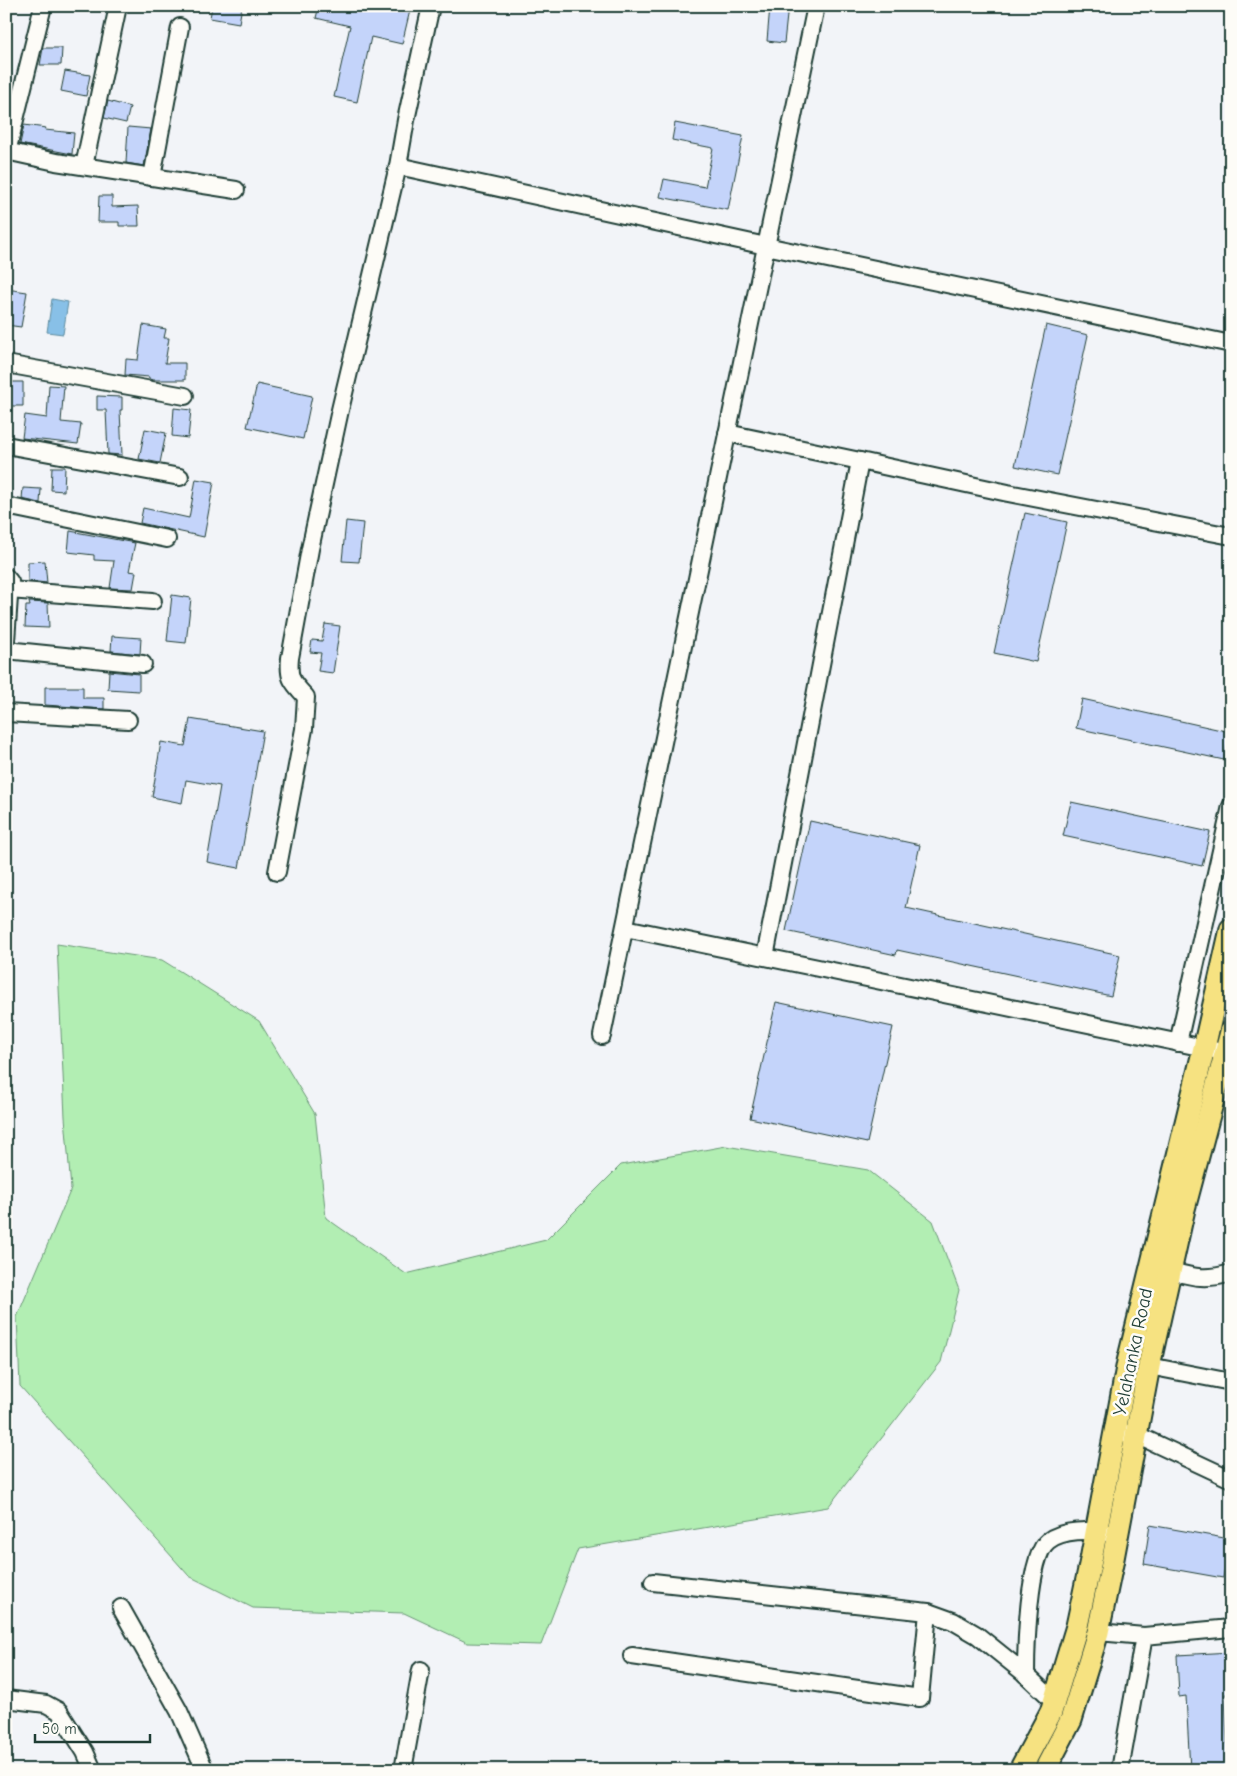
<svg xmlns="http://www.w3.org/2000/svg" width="1237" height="1776" font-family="'Comic Neue',sans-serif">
<rect width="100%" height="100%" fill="#f2f4f8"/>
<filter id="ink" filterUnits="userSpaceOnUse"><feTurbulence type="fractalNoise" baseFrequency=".02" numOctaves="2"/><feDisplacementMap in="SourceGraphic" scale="10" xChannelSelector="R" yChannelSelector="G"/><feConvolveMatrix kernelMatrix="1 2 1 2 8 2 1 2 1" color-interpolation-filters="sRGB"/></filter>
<g filter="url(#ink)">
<polygon fill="#b2eeb3" stroke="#689674" points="57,944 162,960 259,1021 315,1114 326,1218 406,1274 546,1240 621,1165 726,1146 868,1170 933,1221 959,1290 941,1362 828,1507 578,1549 541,1645 468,1643 404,1613 253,1608 189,1576 20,1386 17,1317 71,1189 65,1117"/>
<polygon fill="#88c0e7" stroke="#5e8c9f" points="52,299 68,302 63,334 47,332"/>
<g fill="#c4d4fa" stroke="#1f3d34">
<polygon points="212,6 242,6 239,23 210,18"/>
<polygon points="319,6 411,6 402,44 371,37 357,102 334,97 350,26 316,18"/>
<polygon points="770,6 788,6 784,43 767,41"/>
<polygon points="43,48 62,48 61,65 40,65"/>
<polygon points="65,71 90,75 86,96 61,91"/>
<polygon points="108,101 130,107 126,123 104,118"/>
<polygon points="675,123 743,136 728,210 660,197 664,179 705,187 713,148 672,140"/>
<polygon points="24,125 46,128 45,130 74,133 72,154 20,144"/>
<polygon points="128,127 151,129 144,166 126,163"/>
<polygon points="99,196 112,196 112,207 138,206 139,226 119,226 119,222 98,222"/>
<polygon points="6,289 27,292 21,327 6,325"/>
<polygon points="143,325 166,329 164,338 169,338 165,363 185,363 185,380 153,380 149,379 149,377 125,375 126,359 138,360"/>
<polygon points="1046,325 1088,335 1057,475 1015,466"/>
<polygon points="8,382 23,382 23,406 7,406"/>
<polygon points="257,384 312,396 303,439 247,427"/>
<polygon points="49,385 64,386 61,422 81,424 78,444 22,438 25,415 47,418"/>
<polygon points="97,396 122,397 122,410 120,410 122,455 108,454 106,410 97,410"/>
<polygon points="174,408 191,410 188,438 172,436"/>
<polygon points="145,429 166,433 160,463 139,459"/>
<polygon points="52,467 65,467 64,491 51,490"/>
<polygon points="196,479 214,482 204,537 140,523 143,508 189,518"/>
<polygon points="23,488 41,489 40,503 22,499"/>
<polygon points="1025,513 1067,522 1036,662 994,653"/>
<polygon points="346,521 363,523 359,562 342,561"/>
<polygon points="70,531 135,543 129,571 136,572 133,589 110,588 114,561 94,560 94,555 68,552"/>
<polygon points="45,561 47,583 28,581 28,562"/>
<polygon points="172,595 191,598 186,643 167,641"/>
<polygon points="29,602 48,603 49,628 25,627 26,606 30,606"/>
<polygon points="325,624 340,626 333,673 318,671 321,653 310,652 312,640 322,641"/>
<polygon points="112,636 141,638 140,654 111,651"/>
<polygon points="109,671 139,674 139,691 108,689"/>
<polygon points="45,687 83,687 83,698 104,698 104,709 45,705"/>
<polygon points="1082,699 1230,732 1224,760 1076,728"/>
<polygon points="190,719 263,731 239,868 207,862 220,786 186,780 182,803 152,797 161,742 185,746"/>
<polygon points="1071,802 1210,832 1202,866 1063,836"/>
<polygon points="810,821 920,845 906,908 1120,955 1111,996 897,950 896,955 786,931"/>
<polygon points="776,1002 893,1027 867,1143 750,1118"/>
<polygon points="1150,1525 1230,1539 1223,1578 1144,1564"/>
<polygon points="1231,1652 1231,1694 1225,1694 1228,1770 1190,1770 1186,1696 1179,1697 1177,1655"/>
</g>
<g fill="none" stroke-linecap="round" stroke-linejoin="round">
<g stroke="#1f3d34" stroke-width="20">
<g id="minor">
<polyline points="6,151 56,162 236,190"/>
<polyline points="7,152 43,6"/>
<polyline points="84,166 118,6"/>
<polyline points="398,166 766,246 1231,344"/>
<polyline points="152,177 180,27"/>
<polyline points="6,364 185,396"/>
<polyline points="727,433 860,461"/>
<polyline points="6,445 180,477"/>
<polyline points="6,506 167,539"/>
<polyline points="6,577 10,582 6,641"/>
<polyline points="9,590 153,601"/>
<polyline points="6,650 143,664"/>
<polyline points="6,713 128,720"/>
<path d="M277 872 304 729 306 697C292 682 288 679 290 658L310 549 340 410 398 166 406 120 431 6"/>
<polyline points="625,928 1214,1050"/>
<polyline points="765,957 860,461 1008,493 1231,536"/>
<polyline points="602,1036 816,6"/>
<polyline points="1178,1043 1231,806"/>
<path d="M1159 1268C1189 1275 1200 1282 1231 1273"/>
<polyline points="1149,1366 1231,1382"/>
<polyline points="1125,1433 1137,1435 1231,1479"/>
<polyline points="121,1608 179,1711 205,1770"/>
<polyline points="928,1612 953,1621 977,1635 1023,1672 1054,1701"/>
<polyline points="1098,1632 1144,1636 1231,1628"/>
<polyline points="632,1656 920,1698 928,1612 653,1582"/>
<path d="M1026 1675C1026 1649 1028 1556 1048 1541 1063 1529 1090 1530 1108 1533"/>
<polyline points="6,1699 46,1704 59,1711 85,1752 93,1770"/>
<polyline points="403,1770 421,1670"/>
<polyline points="1120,1770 1144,1636"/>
</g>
</g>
<g stroke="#1f3d34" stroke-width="25">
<g id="major">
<polyline points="1020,1770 1051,1712 1077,1626 1091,1560 1128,1362 1204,1048 1231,929"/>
<polyline points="1045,1770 1071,1720 1098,1632 1112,1564 1149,1366 1184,1209 1231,1032"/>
</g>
</g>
<use href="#minor" stroke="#fdfcf7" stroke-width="16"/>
<use href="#major" stroke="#f6e281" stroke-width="21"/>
</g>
</g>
<g text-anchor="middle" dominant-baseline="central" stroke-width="5" stroke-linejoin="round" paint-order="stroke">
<g font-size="19" fill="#1f3d34" stroke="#fdfcf7">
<text transform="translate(1133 1352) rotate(-78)">Yelahanka Road</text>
</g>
</g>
<rect width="1237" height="1776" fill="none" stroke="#fdfcf7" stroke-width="25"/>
<rect x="12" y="12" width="1212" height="1751" fill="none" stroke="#1f3d34" stroke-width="2" filter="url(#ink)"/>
<path d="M35 1734v8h115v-8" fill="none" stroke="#1f3d34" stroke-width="2.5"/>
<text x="42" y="1734" font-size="15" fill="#1f3d34" stroke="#fdfcf7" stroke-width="4" paint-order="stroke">50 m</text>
</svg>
